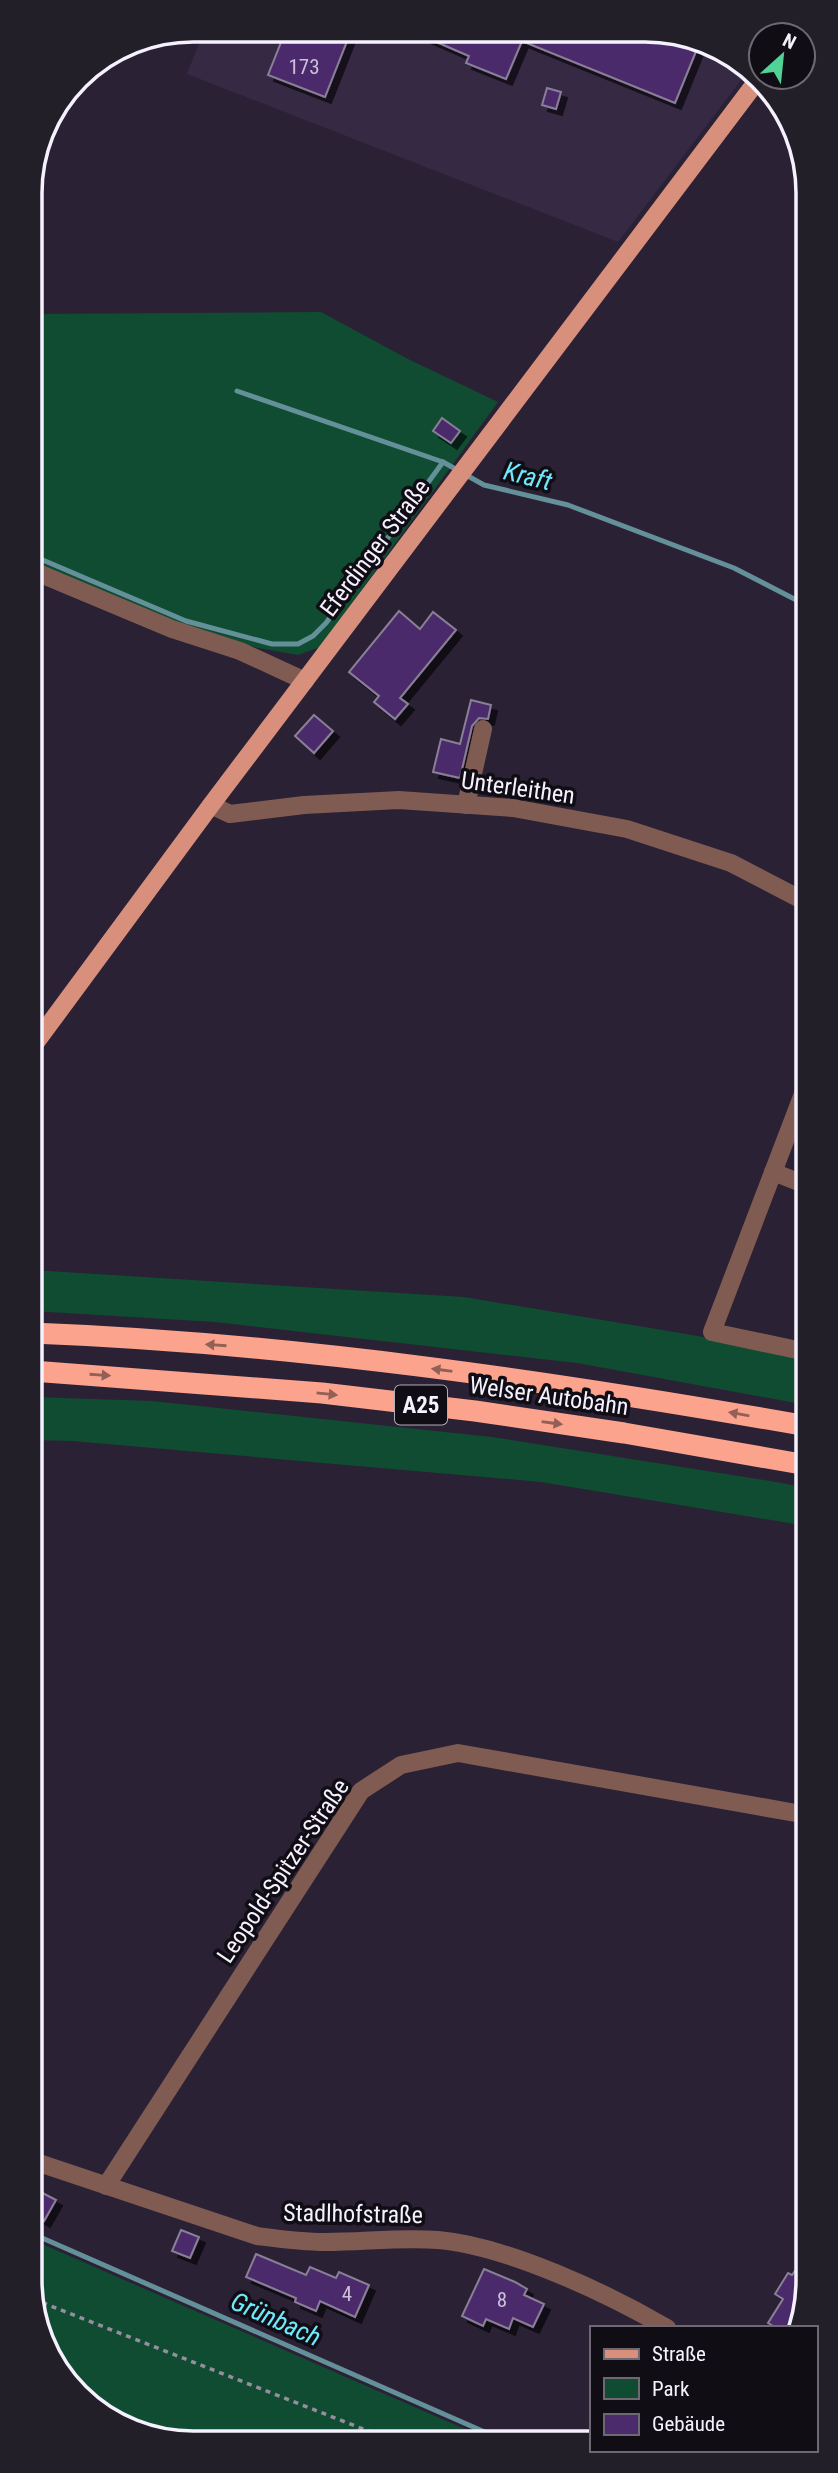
<svg xmlns="http://www.w3.org/2000/svg" width="838" height="2473" font-family="'Roboto Condensed',sans-serif">
<defs>
<filter id="shadow"><feDropShadow dx="6" dy="6" stdDeviation="0" flood-color="#0009"/></filter>
</defs>
<rect width="100%" height="100%" fill="#2a2135"/>
<polygon fill="#352943" points="204,30 677,33 748,71 618,242 187,74"/>
<g fill="#104c32">
<polygon points="321,312 408,359 498,402 320,647 298,655 258,648 182,627 31,564 30,314"/>
<polygon points="32,1270 464,1297 698,1336 807,1359 807,1405 577,1363 215,1322 32,1311"/>
<polygon points="32,1397 152,1401 492,1437 776,1482 807,1488 807,1526 541,1482 72,1441 32,1440"/>
<polygon points="33,2240 490,2440 161,2440 78,2396 33,2312"/>
</g>
<g fill="none" stroke-linecap="round" stroke-linejoin="round">
<g stroke="#64909a" stroke-width="5">
<polyline points="237,391 443,462 484,485 568,505 734,568 806,605"/>
<polyline points="31,555 186,621 272,644 298,644 313,636 326,623 443,462"/>
<polyline points="33,2234 503,2440"/>
</g>
</g>
<g fill="#4b2b6c" stroke="#897f96" stroke-width="2" filter="url(#shadow)">
<polygon points="286,30 351,31 325,97 268,75"/>
<polygon points="411,31 677,33 699,44 675,103 522,41 506,79 466,63 469,56"/>
<polygon points="547,88 561,92 556,109 542,105"/>
<polygon points="442,418 460,431 451,443 433,431"/>
<polygon points="399,611 420,629 433,612 456,630 400,698 408,704 395,719 374,702 379,696 349,672"/>
<polygon points="471,700 491,705 488,719 479,718 472,726 460,778 433,772 441,739 460,744"/>
<polygon points="314,715 333,731 314,753 295,736"/>
<polygon points="33,2188 56,2200 44,2221 33,2214"/>
<polygon points="181,2230 199,2237 190,2258 172,2251"/>
<polygon points="808,2253 808,2290 793,2328 777,2328 768,2323 783,2299 775,2294 788,2273 792,2275"/>
<polygon points="256,2254 306,2275 310,2267 336,2278 339,2272 369,2285 355,2317 320,2301 316,2311 295,2302 296,2298 246,2277"/>
<polygon points="484,2269 515,2282 527,2289 524,2295 544,2304 533,2327 513,2318 509,2329 486,2319 483,2326 462,2316"/>
</g>
<g fill="none" stroke-linecap="round" stroke-linejoin="round">
<polyline stroke="#958e9e" stroke-width="3.5" stroke-dasharray="5 5" stroke-linecap="butt" points="33,2299 391,2440"/>
<g stroke="#7f5b52" stroke-width="18">
<polyline points="31,570 172,629 240,651 305,681"/>
<polyline points="211,805 230,814 304,805 399,800 513,808 627,829 731,863 806,902"/>
<polyline points="466,805 483,729"/>
<polyline points="806,1086 712,1332 807,1352"/>
<polyline points="773,1172 806,1185"/>
<path d="M33 2161 257 2236C280 2239 302 2242 326 2242 363 2242 401 2237 438 2240 507 2246 607 2293 667 2328"/>
<polyline points="106,2186 361,1791 401,1765 458,1753 807,1815"/>
</g>
<polyline stroke="#d88f7c" stroke-width="18" points="31,1049 211,805 760,77"/>
<g stroke="#fca38d" stroke-width="21">
<path d="M32 1333C292 1343 551 1381 807 1426"/>
<polyline points="32,1371 322,1393 475,1411 624,1433 807,1465"/>
</g>
</g>
<defs><path id="oneway-solid" d="M-6-.8H1V-3.2L6.5 0L1 3.2V.8H-6Z" transform="scale(1.75)"/></defs>
<g fill="#926057">
<use href="#oneway-solid" transform="translate(216 1345) rotate(-176)"/>
<use href="#oneway-solid" transform="translate(442 1370) rotate(-172)"/>
<use href="#oneway-solid" transform="translate(100 1375) rotate(4)"/>
<use href="#oneway-solid" transform="translate(327 1394) rotate(6)"/>
<use href="#oneway-solid" transform="translate(739 1414) rotate(-170)"/>
<use href="#oneway-solid" transform="translate(552 1423) rotate(8)"/>
</g>
<g text-anchor="middle" dominant-baseline="central" stroke-width="7" stroke-linejoin="round" paint-order="stroke">
<g font-size="21" fill="#cbc0da">
<text x="304" y="67">173</text>
<text x="347" y="2294">4</text>
<text x="502" y="2300">8</text>
</g>
<rect fill="#110d15" stroke="#b1adb8" stroke-width="2" x="395" y="1385.5" width="52" height="39" rx="5"/>
<g font-size="23" font-weight="bold" fill="#f6f1fe">
<text x="421" y="1405">A25</text>
</g>
<g font-size="24" fill="#f6f1fe" stroke="#110d15">
<text transform="translate(375 548) rotate(-53)">Eferdinger Straße</text>
<text transform="translate(518 788) rotate(8)">Unterleithen</text>
<text transform="translate(549 1396) rotate(8)">Welser Autobahn</text>
<text transform="translate(283 1871) rotate(-56)">Leopold-Spitzer-Straße</text>
<text transform="translate(353 2214) rotate(1)">Stadlhofstraße</text>
</g>
<g font-size="26" font-style="italic" fill="#6eeafc" stroke="#110d15">
<text transform="translate(528 476) rotate(14)">Kraft</text>
<text transform="translate(276 2319) rotate(24)">Grünbach</text>
</g>
</g>
<path d="M0 0H838V2473H0ZM193 42H645A151 151 0 0 1 796 193V2280A151 151 0 0 1 645 2431H193A151 151 0 0 1 42 2280V193A151 151 0 0 1 193 42Z" fill="#231f28" fill-rule="evenodd"/>
<path fill="none" stroke="#f6f1fe" stroke-width="3.5" d="M193 42H645A151 151 0 0 1 796 193V2280A151 151 0 0 1 645 2431H193A151 151 0 0 1 42 2280V193A151 151 0 0 1 193 42Z"/>
<rect x="590" y="2326" width="228" height="126" fill="#110d15" stroke="#6d6872" stroke-width="2"/>
<rect x="604" y="2349" width="35" height="10" fill="#d88f7c" stroke="#6d6872" stroke-width="2"/>
<text x="652" y="2361" font-size="21" fill="#f6f1fe">Straße</text>
<rect x="604" y="2378" width="35" height="21" fill="#104c32" stroke="#6d6872" stroke-width="2"/>
<text x="652" y="2396" font-size="21" fill="#f6f1fe">Park</text>
<rect x="604" y="2414" width="35" height="21" fill="#4b2b6c" stroke="#6d6872" stroke-width="2"/>
<text x="652" y="2431" font-size="21" fill="#f6f1fe">Gebäude</text>
<g transform="translate(782 56) rotate(27)"><circle r="33" fill="#110d15" stroke="#6d6872" stroke-width="2"/>
<path d="M0-5L12 26L0 18L-12 26Z" fill="#51d398"/>
<text y="-10" font-size="19" font-weight="bold" text-anchor="middle" fill="#f6f1fe">N</text>
</g>
</svg>
